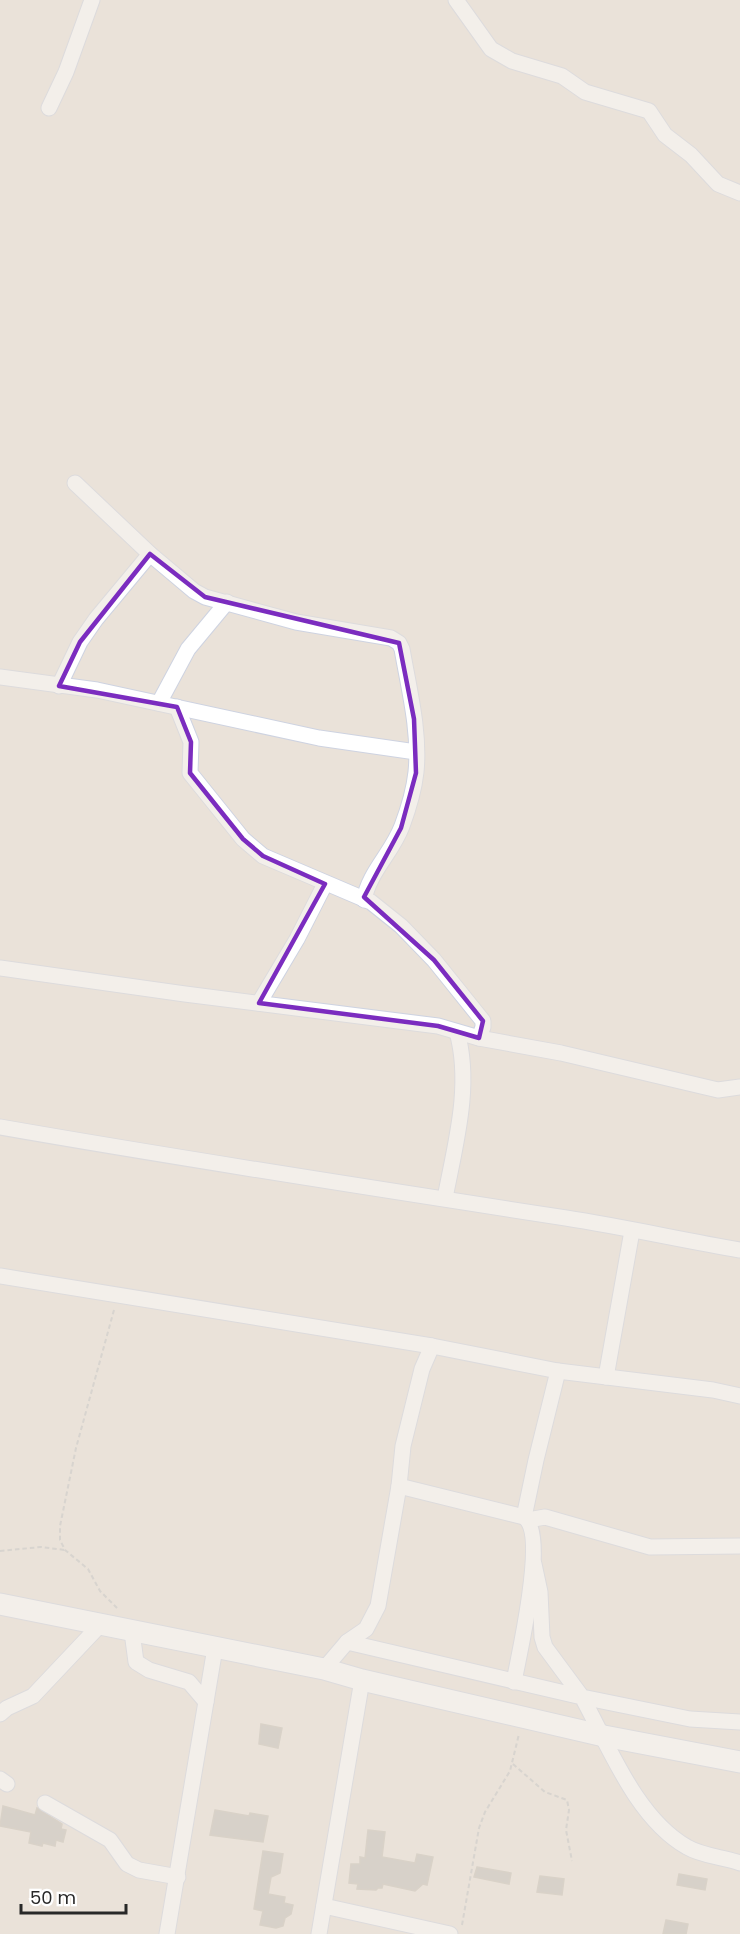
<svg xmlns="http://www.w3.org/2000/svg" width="740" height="1934" font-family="Poppins,sans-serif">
<rect width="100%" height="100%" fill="#eae2d9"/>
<g fill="#c2bcb6" stroke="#c5beb3" stroke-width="1.5">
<polygon points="261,1724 282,1728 278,1748 259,1744"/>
<polygon points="3,1806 35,1815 37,1808 62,1824 61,1829 66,1830 63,1842 56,1840 55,1846 43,1843 42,1846 29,1843 31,1832 0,1826"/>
<polygon points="215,1810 249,1816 250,1813 268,1816 263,1842 210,1835"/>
<polygon points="368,1830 385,1832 382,1857 415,1863 417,1854 433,1857 427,1885 423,1884 415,1891 383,1884 382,1888 378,1888 376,1890 357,1889 358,1884 349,1883 351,1864 360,1864 360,1857 365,1858"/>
<polygon points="263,1851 283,1854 280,1873 271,1877 268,1894 285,1897 284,1903 293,1905 291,1914 285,1918 283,1926 276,1928 260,1925 263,1911 254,1909"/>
<polygon points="477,1867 511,1873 509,1884 474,1877"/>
<polygon points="679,1874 707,1879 705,1890 677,1885"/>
<polygon points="540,1876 564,1879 562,1895 537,1892"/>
<polygon points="666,1920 688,1924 686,1934 663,1934"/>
</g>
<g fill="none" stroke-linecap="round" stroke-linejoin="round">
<g stroke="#ced3e1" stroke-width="17">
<g id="street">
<polyline points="456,0 491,49 512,61 562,76 585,92 649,111 665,135 691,155 718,184 740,193"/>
<polyline points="49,108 66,72 92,0"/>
<path d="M75 483 150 554 194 591 205 597 296 622 391 638 399 643 402 649C409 689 420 732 416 772 414 790 408 810 402 826 392 853 369 872 364 900"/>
<polyline points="0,677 97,690 319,738 416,752"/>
<polyline points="59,686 80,642 96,619 150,554"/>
<polyline points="159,703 188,649 227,602"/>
<polyline points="177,707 191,742 190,773 243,839 263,856 371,902 401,926 434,960 483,1021 483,1027 479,1038"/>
<polyline points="0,968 185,994 438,1026 479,1038 561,1053 718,1090 740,1087"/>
<polyline points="259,1003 297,939 325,884"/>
<path d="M0 1127C188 1160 377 1189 566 1218 624 1227 682 1240 740 1250"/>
<path d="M445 1198C455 1145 472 1086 457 1032"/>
<polyline points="0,1276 432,1346 558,1371 713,1390 740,1396"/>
<polyline points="606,1377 632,1231"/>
<path d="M399 1486 524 1517C548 1534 519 1653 514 1682"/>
<polyline points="524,1517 536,1460 558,1371"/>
<polyline points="528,1520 545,1517 650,1547 740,1546"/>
<polyline points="534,1564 540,1592 542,1637 545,1647 582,1697 690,1719 740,1722"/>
<polyline points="132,1632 136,1662 149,1670 189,1682 206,1702"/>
<path d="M347 1642 582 1697C609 1746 636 1818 687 1847 702 1856 723 1857 740 1863"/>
<polyline points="324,1669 347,1642 366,1629 378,1606 399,1486 403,1446 422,1369 432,1346"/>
<polyline points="0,1714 7,1708 33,1696 100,1625"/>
<polyline points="0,1779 7,1784"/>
<polyline points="45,1803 110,1840 127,1864 139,1870 178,1877"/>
<polyline points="324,1906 450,1934"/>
<polyline points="167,1934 215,1648"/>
<polyline points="319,1934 362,1680"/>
</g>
</g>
<g stroke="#ced3e1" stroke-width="23">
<polyline id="secondary" points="0,1604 324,1669 362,1680 604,1736 740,1762"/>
</g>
<g stroke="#c3c3c3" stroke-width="2" stroke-dasharray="4.5 3" stroke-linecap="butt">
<polyline points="114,1310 76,1448 60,1526 60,1540 65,1550 88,1569 100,1591 117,1608"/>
<polyline points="0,1551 41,1547 65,1550"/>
<polyline points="513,1764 545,1792 567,1800 569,1810 566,1830 572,1861"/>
<polyline points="462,1925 479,1828 485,1812 510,1771 519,1734"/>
</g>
<use href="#street" stroke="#fff" stroke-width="15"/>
<use href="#secondary" stroke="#fff" stroke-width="21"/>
</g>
<path d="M0 0H740V1934H0ZM150 554 205 597 399 643 414 719 416 773 401 828 364 897 434 960 483 1021 479 1038 438 1026 259 1003 325 884 263 856 243 839 190 773 191 742 177 707 59 686 80 642Z" fill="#eae2d9" fill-opacity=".55" fill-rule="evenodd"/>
<path fill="none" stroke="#7b2cbf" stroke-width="4.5" stroke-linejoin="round" d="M150 554 205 597 399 643 414 719 416 773 401 828 364 897 434 960 483 1021 479 1038 438 1026 259 1003 325 884 263 856 243 839 190 773 191 742 177 707 59 686 80 642Z"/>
<path d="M21 1904v9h105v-9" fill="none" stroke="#282828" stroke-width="3"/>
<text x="30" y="1904" font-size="18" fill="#282828" stroke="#ffffff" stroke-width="4.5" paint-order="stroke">50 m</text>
</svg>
